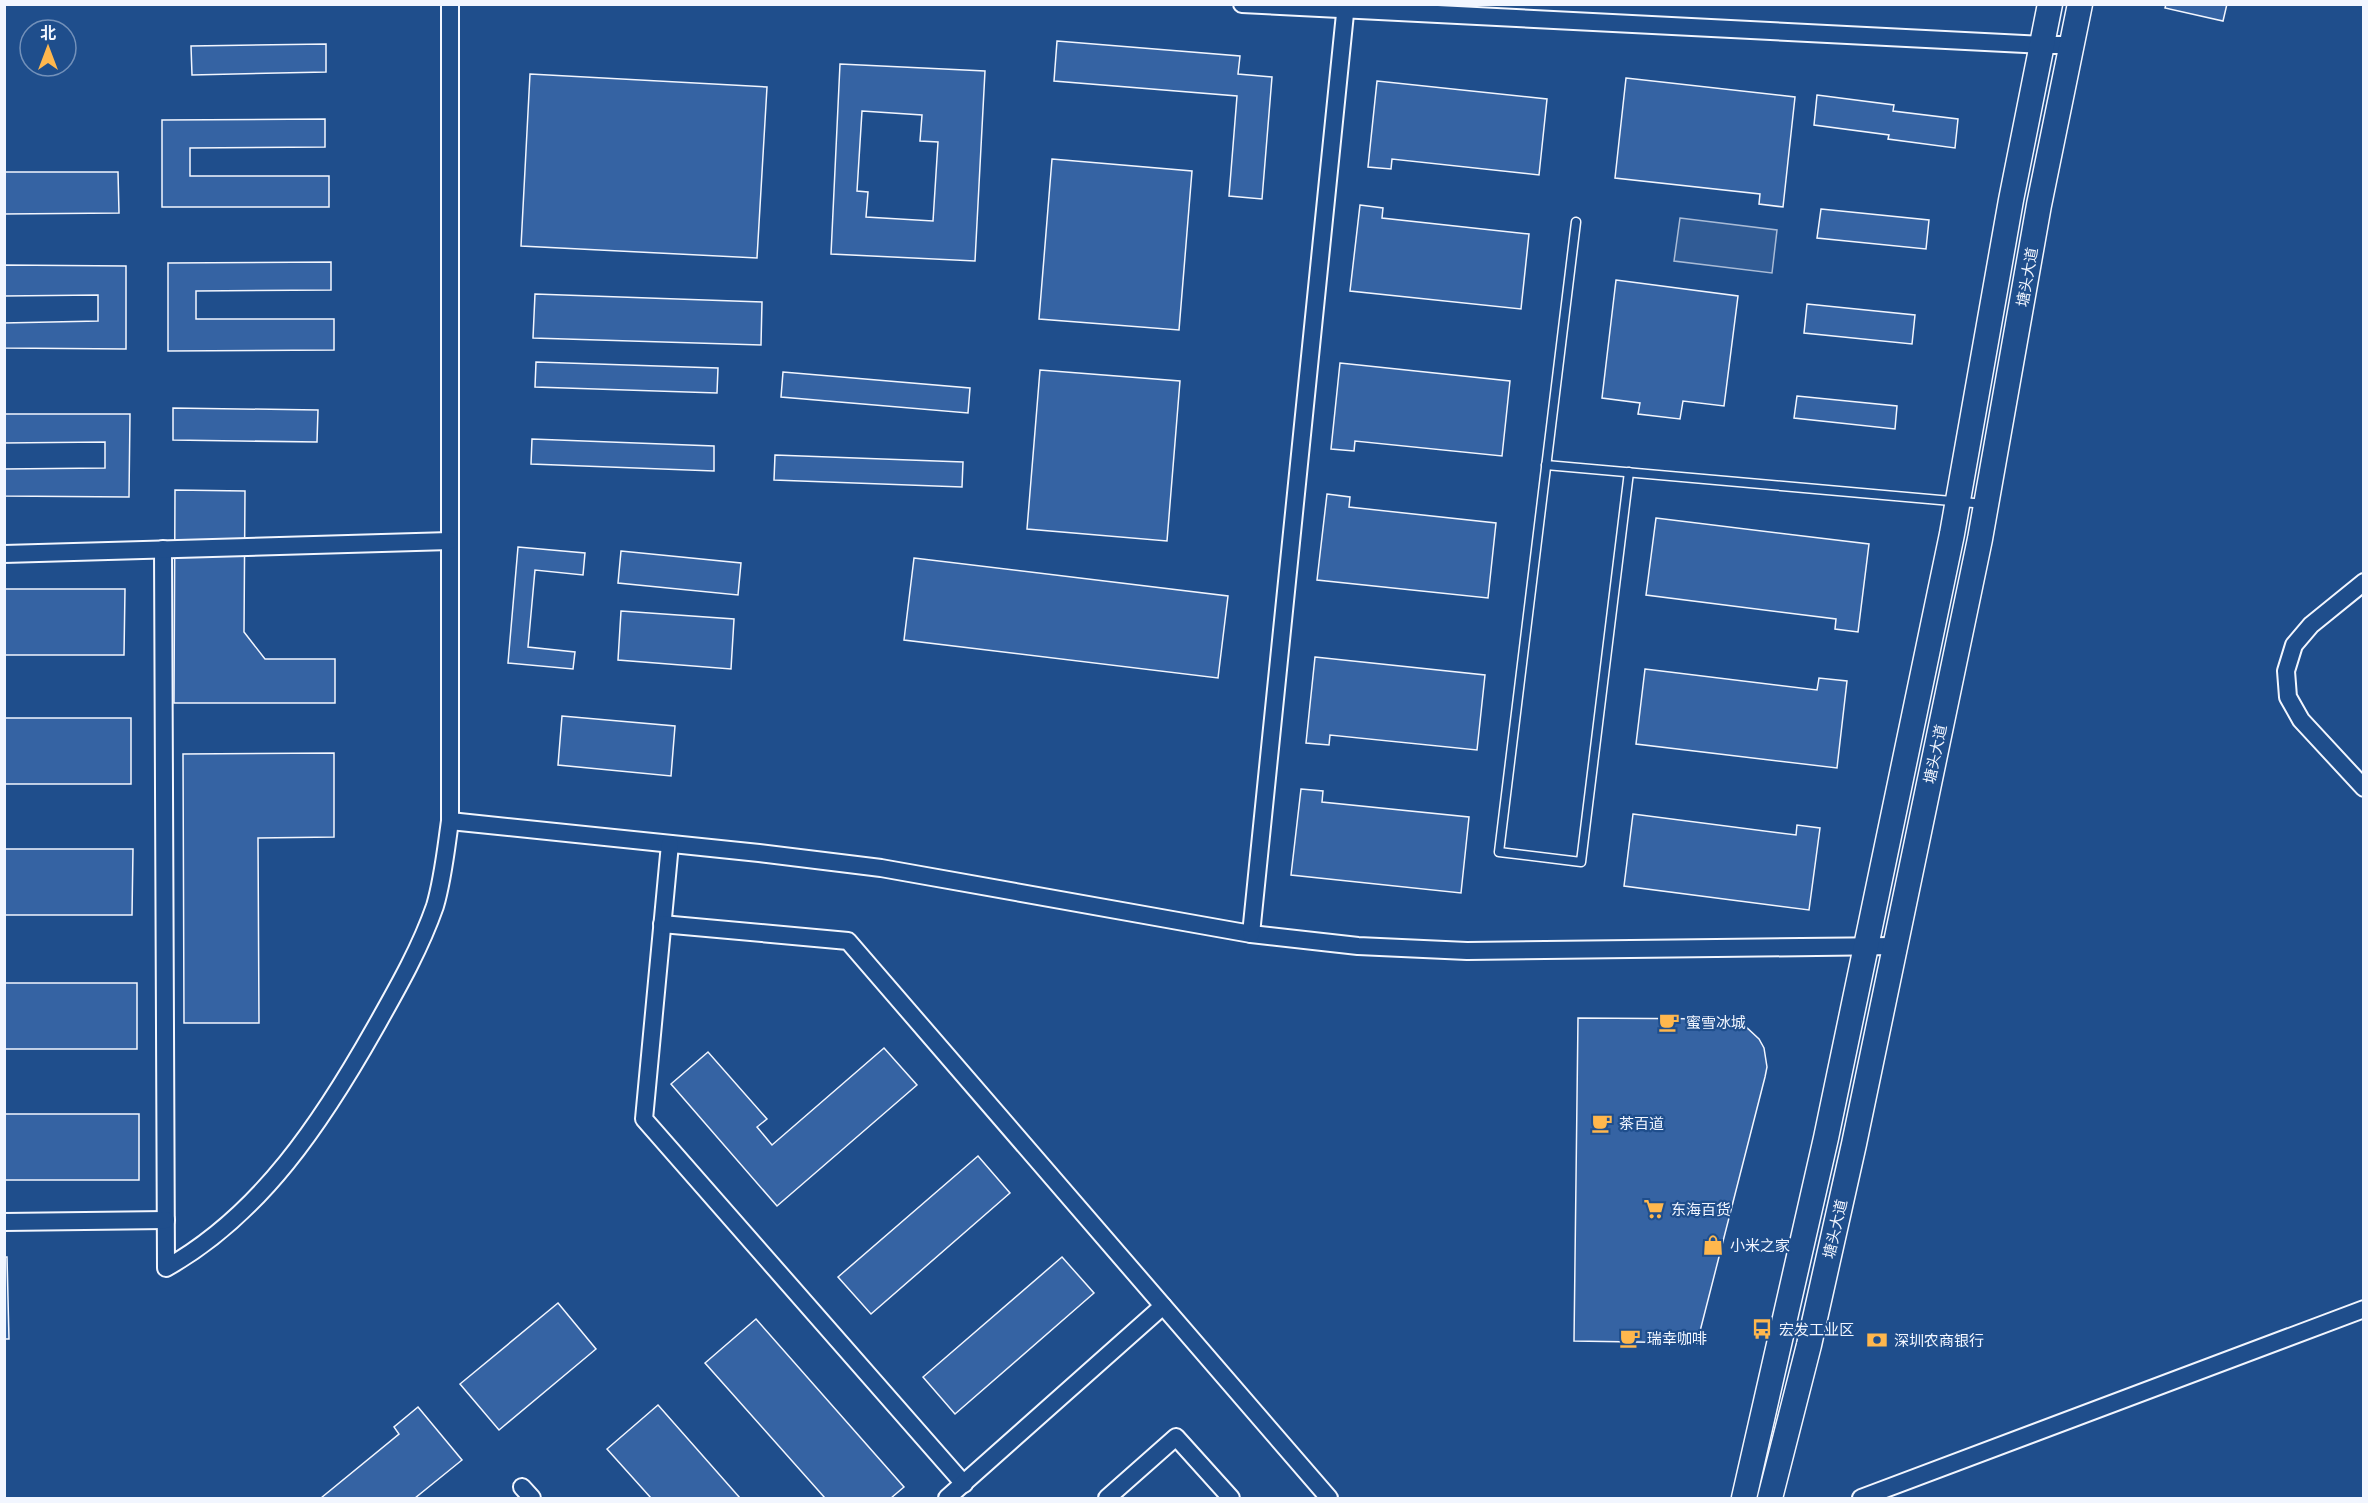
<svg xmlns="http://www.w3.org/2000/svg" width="2368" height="1503" font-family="'Public Sans','Noto Sans SC',sans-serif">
<rect width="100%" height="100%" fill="#1f4e8c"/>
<polygon fill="#305b95" stroke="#a8bbd7" stroke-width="1.5" points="1680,218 1777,230 1772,273 1674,261"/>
<g fill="#3563a3" stroke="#f2f6ff" stroke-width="1.5" fill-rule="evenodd">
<polygon points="2166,4 2227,4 2223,21 2165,8"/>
<polygon points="1057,41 1240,56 1238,74 1272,77 1262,199 1229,196 1237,96 1054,81"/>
<polygon points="326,44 326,72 192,75 191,46"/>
<path d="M840 64 985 71 975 261 831 254ZM862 111 922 115 920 141 938 142 933 221 866 217 868 192 857 191Z"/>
<polygon points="530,74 767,87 757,258 521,246"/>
<polygon points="1626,78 1795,97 1783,207 1759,204 1760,194 1615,178"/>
<polygon points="1377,81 1547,99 1539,175 1392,159 1391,169 1368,167"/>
<polygon points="1817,95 1894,105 1893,111 1958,119 1955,148 1888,139 1889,135 1814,125"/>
<polygon points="325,119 325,147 190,148 190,176 329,176 329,207 162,207 162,120"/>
<polygon points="1052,159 1192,171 1179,330 1039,319"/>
<polygon points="4,172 118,172 119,213 4,214"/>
<polygon points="1360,205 1383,208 1382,218 1529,234 1521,309 1350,291"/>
<polygon points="1821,209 1929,220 1926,249 1817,238"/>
<polygon points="331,262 331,290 196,291 196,319 334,319 334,350 168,351 168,263"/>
<polygon points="4,265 126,266 126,349 4,348 4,323 98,321 98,295 4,296"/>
<polygon points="1616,280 1738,296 1724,406 1683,401 1680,419 1638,414 1640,403 1602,398"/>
<polygon points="535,294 762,302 761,345 533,338"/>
<polygon points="1807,304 1915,315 1912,344 1804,333"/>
<polygon points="536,362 718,368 717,393 535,387"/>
<polygon points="1340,363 1510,381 1502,456 1355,441 1354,451 1331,449"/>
<polygon points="1040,370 1180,381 1167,541 1027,529"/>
<polygon points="783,372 970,388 968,413 781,397"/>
<polygon points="1797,396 1897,406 1895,429 1794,418"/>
<polygon points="173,408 318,410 317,442 173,440"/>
<polygon points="4,414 130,414 129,497 4,496 4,469 105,468 105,442 4,443"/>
<polygon points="532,439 714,446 714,471 531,464"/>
<polygon points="775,455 963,462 962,487 774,480"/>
<polygon points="175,490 245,491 244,632 265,659 335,659 335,703 174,703"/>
<polygon points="1327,494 1350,497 1349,507 1496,523 1488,598 1317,580"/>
<polygon points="1656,518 1869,544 1858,632 1835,629 1836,619 1646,595"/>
<polygon points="518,547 585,553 583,575 535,570 528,647 575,652 573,669 508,663"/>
<polygon points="621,551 741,563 738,595 618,583"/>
<polygon points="914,558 1228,596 1218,678 904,640"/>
<polygon points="4,589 125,589 124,655 4,655"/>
<polygon points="621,611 734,619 731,669 618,660"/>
<polygon points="1315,657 1485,675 1477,750 1330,735 1329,745 1306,743"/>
<polygon points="1645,669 1817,690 1819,678 1847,681 1837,768 1636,744"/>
<polygon points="562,716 675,726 671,776 558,765"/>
<rect x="4" y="718" width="127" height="66"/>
<polygon points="334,753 334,837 258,838 259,1023 184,1023 183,754"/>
<polygon points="1301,789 1323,791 1322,802 1469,817 1461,893 1291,875"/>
<polygon points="1633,814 1796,835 1797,825 1820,828 1809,910 1624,886"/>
<polygon points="4,849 133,849 132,915 4,915"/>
<rect x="4" y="983" width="133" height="66"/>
<polygon points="1578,1018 1726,1019 1745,1026 1759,1039 1764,1048 1767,1067 1765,1077 1697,1343 1574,1341"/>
<polygon points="884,1048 917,1085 777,1206 671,1084 708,1052 767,1119 757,1127 772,1145"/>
<rect x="4" y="1114" width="135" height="66"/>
<polygon points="978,1156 1010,1193 871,1314 838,1277"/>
<polygon points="4,1257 7,1257 9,1339 4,1339"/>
<polygon points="1062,1257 1094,1293 955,1414 923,1377"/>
<polygon points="558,1303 596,1349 499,1430 460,1384"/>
<polygon points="756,1319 904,1487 891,1498 825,1498 705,1363"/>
<polygon points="658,1405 740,1498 651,1498 607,1449"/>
<polygon points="418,1407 462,1460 415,1498 321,1498 399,1434 394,1427"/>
</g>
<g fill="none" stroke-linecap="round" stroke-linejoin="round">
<g stroke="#f2f6ff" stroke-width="11">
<g id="lane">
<polyline points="1576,222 1499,852 1581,862 1629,472"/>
<polyline points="1546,465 1985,504"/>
</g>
</g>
<g stroke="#f2f6ff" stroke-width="20">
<g id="street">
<polyline points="1242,4 2042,45 2071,45"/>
<path d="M163 549 166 1268C261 1215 323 1120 375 1028 397 989 420 949 435 906 443 879 446 849 450 821V4"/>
<polyline points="4,554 450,541"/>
<polyline points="2364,582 2311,625 2294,645 2286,671 2288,697 2301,720 2364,788"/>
<polyline points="450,821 759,853 881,868 1251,934 1358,946 1467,951 1896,946"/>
<polyline points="670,844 644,1119 964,1484"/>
<polyline points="662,924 848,941 1329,1498"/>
<polyline points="1251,934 1346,4"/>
<polyline points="4,1222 166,1220"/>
<polyline points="522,1487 532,1498"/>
<polyline points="947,1498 1163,1306"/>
<polyline points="1107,1498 1176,1437 1231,1498"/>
<polyline points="1861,1498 2364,1309"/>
</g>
</g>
<g stroke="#f2f6ff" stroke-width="27">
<g id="secondary">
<polyline points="1744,1498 1826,1138 1952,534 2011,200 2050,4"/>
<polyline points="1770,1498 1809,1345 1854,1144 1980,539 2039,205 2080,4"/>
</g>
</g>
<use href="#lane" stroke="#1f4e8c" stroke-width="8"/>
<use href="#street" stroke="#1f4e8c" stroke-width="16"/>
<use href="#secondary" stroke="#1f4e8c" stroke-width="24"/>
</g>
<defs>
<g id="cafe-bare" transform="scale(1.62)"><path d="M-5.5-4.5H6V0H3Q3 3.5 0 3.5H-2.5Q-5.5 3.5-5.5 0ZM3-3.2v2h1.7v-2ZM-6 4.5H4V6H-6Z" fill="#ffb74d" stroke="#1f4e8c" stroke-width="2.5" paint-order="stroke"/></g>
<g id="supermarket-bare" transform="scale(1.62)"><path d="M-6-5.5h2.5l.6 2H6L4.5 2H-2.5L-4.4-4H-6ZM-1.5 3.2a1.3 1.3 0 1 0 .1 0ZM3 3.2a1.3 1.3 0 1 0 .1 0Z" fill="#ffb74d" stroke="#1f4e8c" stroke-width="2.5" paint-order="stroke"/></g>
<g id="shop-bare" transform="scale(1.62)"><path d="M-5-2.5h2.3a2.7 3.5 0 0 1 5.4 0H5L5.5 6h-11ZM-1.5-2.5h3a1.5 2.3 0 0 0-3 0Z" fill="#ffb74d" stroke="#1f4e8c" stroke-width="2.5" paint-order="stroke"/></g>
<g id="bus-bare" transform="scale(1.62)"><path d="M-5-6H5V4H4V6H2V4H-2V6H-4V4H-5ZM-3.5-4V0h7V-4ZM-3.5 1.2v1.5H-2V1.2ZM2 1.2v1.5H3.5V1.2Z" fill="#ffb74d" stroke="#1f4e8c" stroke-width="2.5" paint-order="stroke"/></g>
<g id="bank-bare" transform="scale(1.62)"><path d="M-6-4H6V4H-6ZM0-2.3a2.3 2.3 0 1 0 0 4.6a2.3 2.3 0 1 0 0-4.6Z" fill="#ffb74d" stroke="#1f4e8c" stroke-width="2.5" paint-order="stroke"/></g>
</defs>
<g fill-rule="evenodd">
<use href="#cafe-bare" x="1669" y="1022"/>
<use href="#cafe-bare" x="1602" y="1123"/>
<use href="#supermarket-bare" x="1654" y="1209"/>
<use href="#shop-bare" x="1713" y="1245"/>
<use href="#bus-bare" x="1762" y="1329"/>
<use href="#cafe-bare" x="1630" y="1338"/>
<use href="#bank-bare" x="1877" y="1340"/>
</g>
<g text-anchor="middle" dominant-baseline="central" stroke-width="4.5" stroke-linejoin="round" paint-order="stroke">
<g font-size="15" fill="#f2f6ff" stroke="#1f4e8c">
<text transform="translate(2027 277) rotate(-80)">塘头大道</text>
<text transform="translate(1935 754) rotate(-78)">塘头大道</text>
<text transform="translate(1835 1229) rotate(-77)">塘头大道</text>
</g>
<g font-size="15" fill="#f2f6ff" stroke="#1f4e8c" text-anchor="start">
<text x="1686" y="1022">蜜雪冰城</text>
<text x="1619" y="1123">茶百道</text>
<text x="1671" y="1209">东海百货</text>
<text x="1730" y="1245">小米之家</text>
<text x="1779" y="1329">宏发工业区</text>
<text x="1647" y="1338">瑞幸咖啡</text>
<text x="1894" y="1340">深圳农商银行</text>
</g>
</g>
<rect width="2368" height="1503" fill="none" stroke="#f2f6ff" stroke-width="12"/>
<g transform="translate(48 48)"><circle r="28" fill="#1f4e8c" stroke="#7391ba" stroke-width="1.5"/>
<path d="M0-4.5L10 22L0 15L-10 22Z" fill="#ffb74d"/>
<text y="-9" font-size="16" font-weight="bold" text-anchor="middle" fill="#f2f6ff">北</text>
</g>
</svg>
